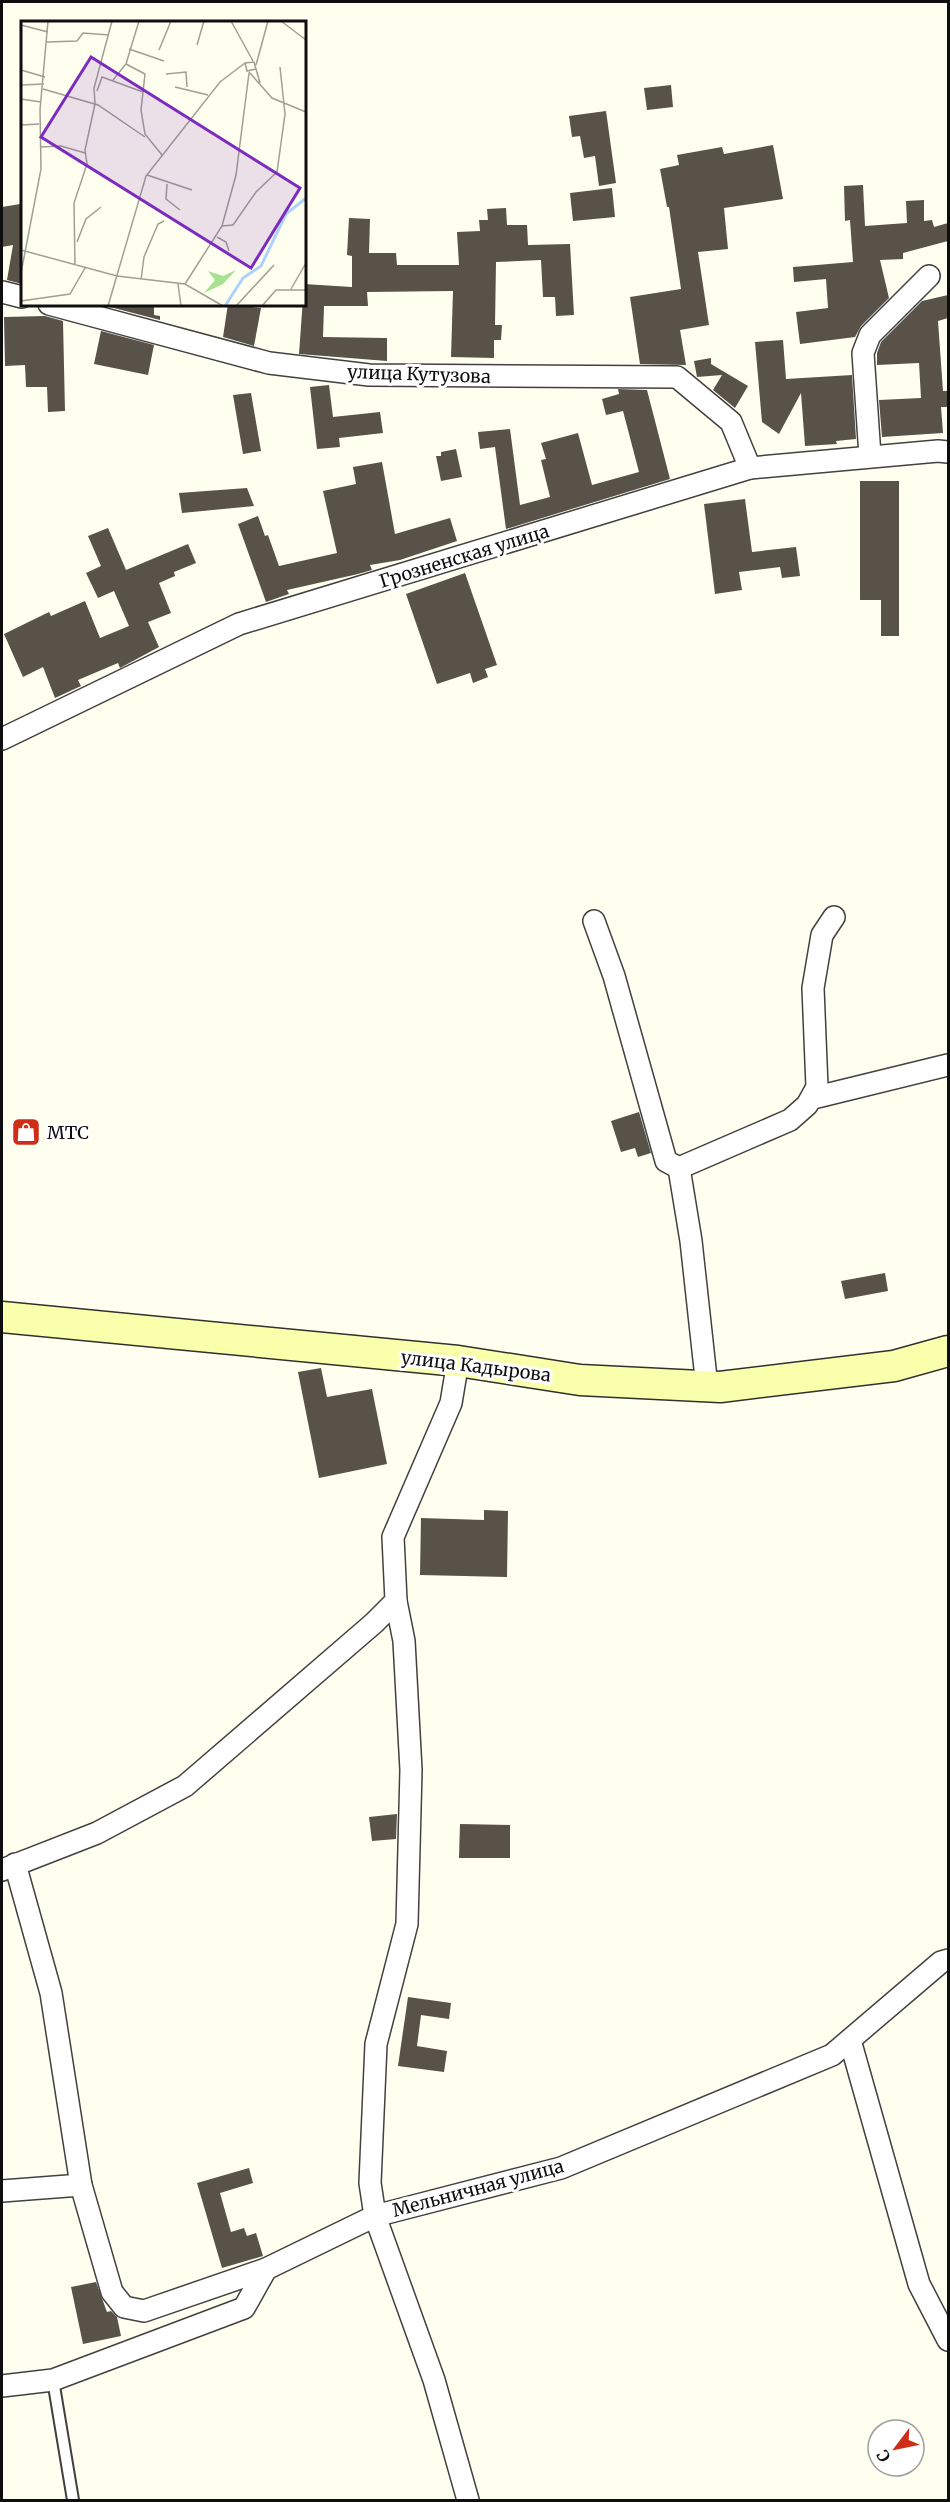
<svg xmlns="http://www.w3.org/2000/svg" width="950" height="2502" font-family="Merriweather,serif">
<rect width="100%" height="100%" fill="#ffffef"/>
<g fill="#585249">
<polygon points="671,85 673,107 647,110 644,88"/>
<polygon points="606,111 616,183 599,186 595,156 584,158 580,136 572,137 569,116"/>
<polygon points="773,145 783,199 724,208 728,249 698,252 709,325 680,330 686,365 640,364 630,297 681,289 669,207 667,207 660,169 679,165 677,155 722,147 724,154"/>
<polygon points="863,185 865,226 907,223 906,201 924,200 924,221 932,220 934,227 948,223 948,241 903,253 903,259 880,260 889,298 861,326 855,337 800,344 796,312 828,308 826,279 794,282 793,267 853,262 850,220 845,221 844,186"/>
<polygon points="612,188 615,217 573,221 570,193"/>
<polygon points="20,204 22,218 22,284 7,280 13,245 2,247 2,207"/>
<polygon points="506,208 507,225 527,225 528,245 570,244 574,315 556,316 555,297 543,297 541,260 496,262 495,325 502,325 501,340 494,340 494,358 451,357 453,291 367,292 368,306 324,306 323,337 387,338 387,361 299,354 304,284 352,287 352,256 347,255 349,218 370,219 369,253 396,253 397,265 459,265 457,232 480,231 479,220 488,220 487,209"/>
<polygon points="948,295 948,318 938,321 943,391 948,391 948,407 941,407 943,433 882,437 879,400 921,398 919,363 877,365 877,353 881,342 922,301"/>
<polygon points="110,304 154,304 154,315 160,316 160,320 110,307"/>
<polygon points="228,304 261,308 254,346 223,337"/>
<polygon points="45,316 63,321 65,411 48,412 47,387 26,387 25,365 5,366 4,317"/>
<polygon points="101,331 154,345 148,375 94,364"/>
<polygon points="783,340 786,379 852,375 856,439 836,441 837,444 805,446 801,393 779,434 762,422 755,342"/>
<polygon points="711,358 711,364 748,386 735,408 713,390 722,375 697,377 694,361"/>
<polygon points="329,385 333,417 380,412 383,433 339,438 340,447 317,449 310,387"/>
<polygon points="618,389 647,390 670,479 506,529 495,447 480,449 478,432 510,429 520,505 550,497 541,460 546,459 541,443 578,433 592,485 639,472 623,411 606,415 602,399 619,394"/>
<polygon points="251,393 261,451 243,454 233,395"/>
<polygon points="456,449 462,477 441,481 436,456 441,456 441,452"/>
<polygon points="382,462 395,534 450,518 457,541 400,560 370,565 372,570 358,574 287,590 289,594 266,602 238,524 258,516 265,536 268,535 279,566 337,553 323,491 356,484 353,467"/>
<polygon points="860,481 899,481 899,636 881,636 881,600 860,600"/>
<polygon points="247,488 254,506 182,513 179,493"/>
<polygon points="745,499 752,552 796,547 800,576 782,578 780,567 739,572 742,590 715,594 704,504"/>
<polygon points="108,528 126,570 188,544 196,563 174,572 175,576 159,583 171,613 148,622 159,647 120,668 118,663 78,680 81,686 55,698 43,667 23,677 4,634 49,612 51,616 85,601 100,638 129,626 114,591 98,598 86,573 101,566 88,536"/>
<polygon points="465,573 497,665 485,669 488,677 473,683 470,673 437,684 406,594"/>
<polygon points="639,1112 651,1153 638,1157 635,1148 621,1152 611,1121"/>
<polygon points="885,1273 888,1291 845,1299 841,1281"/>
<polygon points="321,1368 327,1397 372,1389 387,1464 319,1478 298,1372"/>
<polygon points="484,1510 508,1511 507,1577 420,1575 421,1518 484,1520"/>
<polygon points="397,1814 396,1839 372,1841 369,1817"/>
<polygon points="460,1824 510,1825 510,1858 459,1858"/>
<polygon points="408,1997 451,2003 449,2019 421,2015 417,2046 447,2051 444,2072 398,2066"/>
<polygon points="249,2168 253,2183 220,2193 231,2232 244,2228 247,2236 256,2233 263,2256 222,2268 197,2183"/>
<polygon points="96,2282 107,2312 111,2311 117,2317 121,2336 83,2344 71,2287"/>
</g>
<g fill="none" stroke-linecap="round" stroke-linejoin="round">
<g stroke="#414141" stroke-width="14">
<polyline id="lane" points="53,2380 73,2500"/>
</g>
<g stroke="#414141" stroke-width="24">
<g id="street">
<polyline points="2,292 22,297"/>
<polyline points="49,304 269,363 369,375 677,377 731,422 750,468"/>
<polyline points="870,456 863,353 870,335 929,276"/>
<polyline points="2,739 239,624 750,468 938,451 948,452"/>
<polyline points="594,921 614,976 666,1161 679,1168"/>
<polyline points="813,1098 948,1065"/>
<polyline points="679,1168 790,1120 807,1105 817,1087 813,988 822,935 834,917"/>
<polyline points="679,1168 691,1241 707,1387"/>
<polyline points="396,1601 404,1641 411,1770 407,1924 376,2044 370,2183 375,2216 434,2380 468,2500"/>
<polyline points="15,1864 51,1993 81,2185 112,2292 124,2307 144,2311 266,2269"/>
<polyline points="2,1870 97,1833 185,1786 374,1623 396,1601 393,1537 451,1403 458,1361"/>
<polyline points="850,2040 919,2284 948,2340"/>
<polyline points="2,2191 81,2185"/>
<polyline points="2,2386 53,2380 244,2308 266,2269 375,2216 561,2168 832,2055 941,1962 948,1960"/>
</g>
</g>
<g stroke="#303030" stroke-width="33">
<polyline id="secondary" points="2,1317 458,1361 580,1380 720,1387 894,1366 948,1351"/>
</g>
<use href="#lane" stroke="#fff" stroke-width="10"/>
<use href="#street" stroke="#fff" stroke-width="21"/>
<use href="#secondary" stroke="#f9ffaa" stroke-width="30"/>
</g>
<defs>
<g id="shop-square" transform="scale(1.5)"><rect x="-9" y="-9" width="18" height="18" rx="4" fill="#ce2e17" stroke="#fff"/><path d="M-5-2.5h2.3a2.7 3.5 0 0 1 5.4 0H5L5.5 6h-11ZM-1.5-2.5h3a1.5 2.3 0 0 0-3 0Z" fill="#fff"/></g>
</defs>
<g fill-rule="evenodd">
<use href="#shop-square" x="26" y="1132"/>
</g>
<g text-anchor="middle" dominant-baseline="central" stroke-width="6" stroke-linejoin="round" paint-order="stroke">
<g font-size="18" fill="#0e0e0e" stroke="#fff">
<text transform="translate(419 374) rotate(2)">улица Кутузова</text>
<text transform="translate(464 556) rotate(-17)">Грозненская улица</text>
<text transform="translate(476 1366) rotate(7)">улица Кадырова</text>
<text transform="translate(478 2188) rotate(-15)">Мельничная улица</text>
</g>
<g font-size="18" fill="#0e0e0e" stroke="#fff" text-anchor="start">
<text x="47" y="1132">МТС</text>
</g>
</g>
<g transform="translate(21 21)">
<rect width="285" height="285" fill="#ffffef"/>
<path d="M215 249 202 263 183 272 194 259 187 250 202 255Z" fill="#a7e192"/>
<path fill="none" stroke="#aed1fd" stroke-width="3" d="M204 285 222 257 240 245 265 193 285 177"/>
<path fill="none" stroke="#9f9f95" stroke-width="1.5" d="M210 0 232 40M260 0 285 19M0 4 27 11M26 21 56 20 62 12 88 14M176 24 183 0M108 28 143 40M138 29 150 0M105 43 124 53 120 89 124 113 141 134M235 44 247 0M235 48 226 50 224 42 233 41 239 62M0 49 24 56M228 51 251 77 285 91M145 53 165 51 166 66M92 59 105 43 118 0M0 64 23 63M154 66 187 74M22 68 77 84 124 116M76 70 81 56 122 71M0 78 20 81M0 104 18 103M19 126 40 125 64 132M126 154 171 169M146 163 145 178 159 189M201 205 212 204 235 171 256 151 264 93 259 46M196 216 205 221 208 230M56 221 65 198 80 186M0 229 96 255 164 263 202 285M54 244 53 182 66 143 64 129 74 83 73 67 91 0M0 252 20 148 19 89 27 0M120 259 123 236 137 203 143 200M157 263 160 285M164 263 201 205 215 154 228 52M270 268 285 242M0 280 49 273 64 247M87 285 125 155 199 61 224 42M215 285 253 244M241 285 255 269H285"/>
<path fill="#7b2cbf" fill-opacity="0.15" stroke="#7b2cbf" stroke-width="3" d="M70 36 279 167 230 247 20 116Z"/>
<rect width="285" height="285" fill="none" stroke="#0e0e0e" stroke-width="3"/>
</g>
<rect width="950" height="2502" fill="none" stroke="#0e0e0e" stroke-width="6"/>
<g transform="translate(896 2448) rotate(238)"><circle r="28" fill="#ffffff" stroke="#9f9f9f" stroke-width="1.5"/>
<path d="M0-4.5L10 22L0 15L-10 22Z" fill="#ce2e17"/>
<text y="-9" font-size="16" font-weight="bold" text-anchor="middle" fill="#0e0e0e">С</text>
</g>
</svg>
